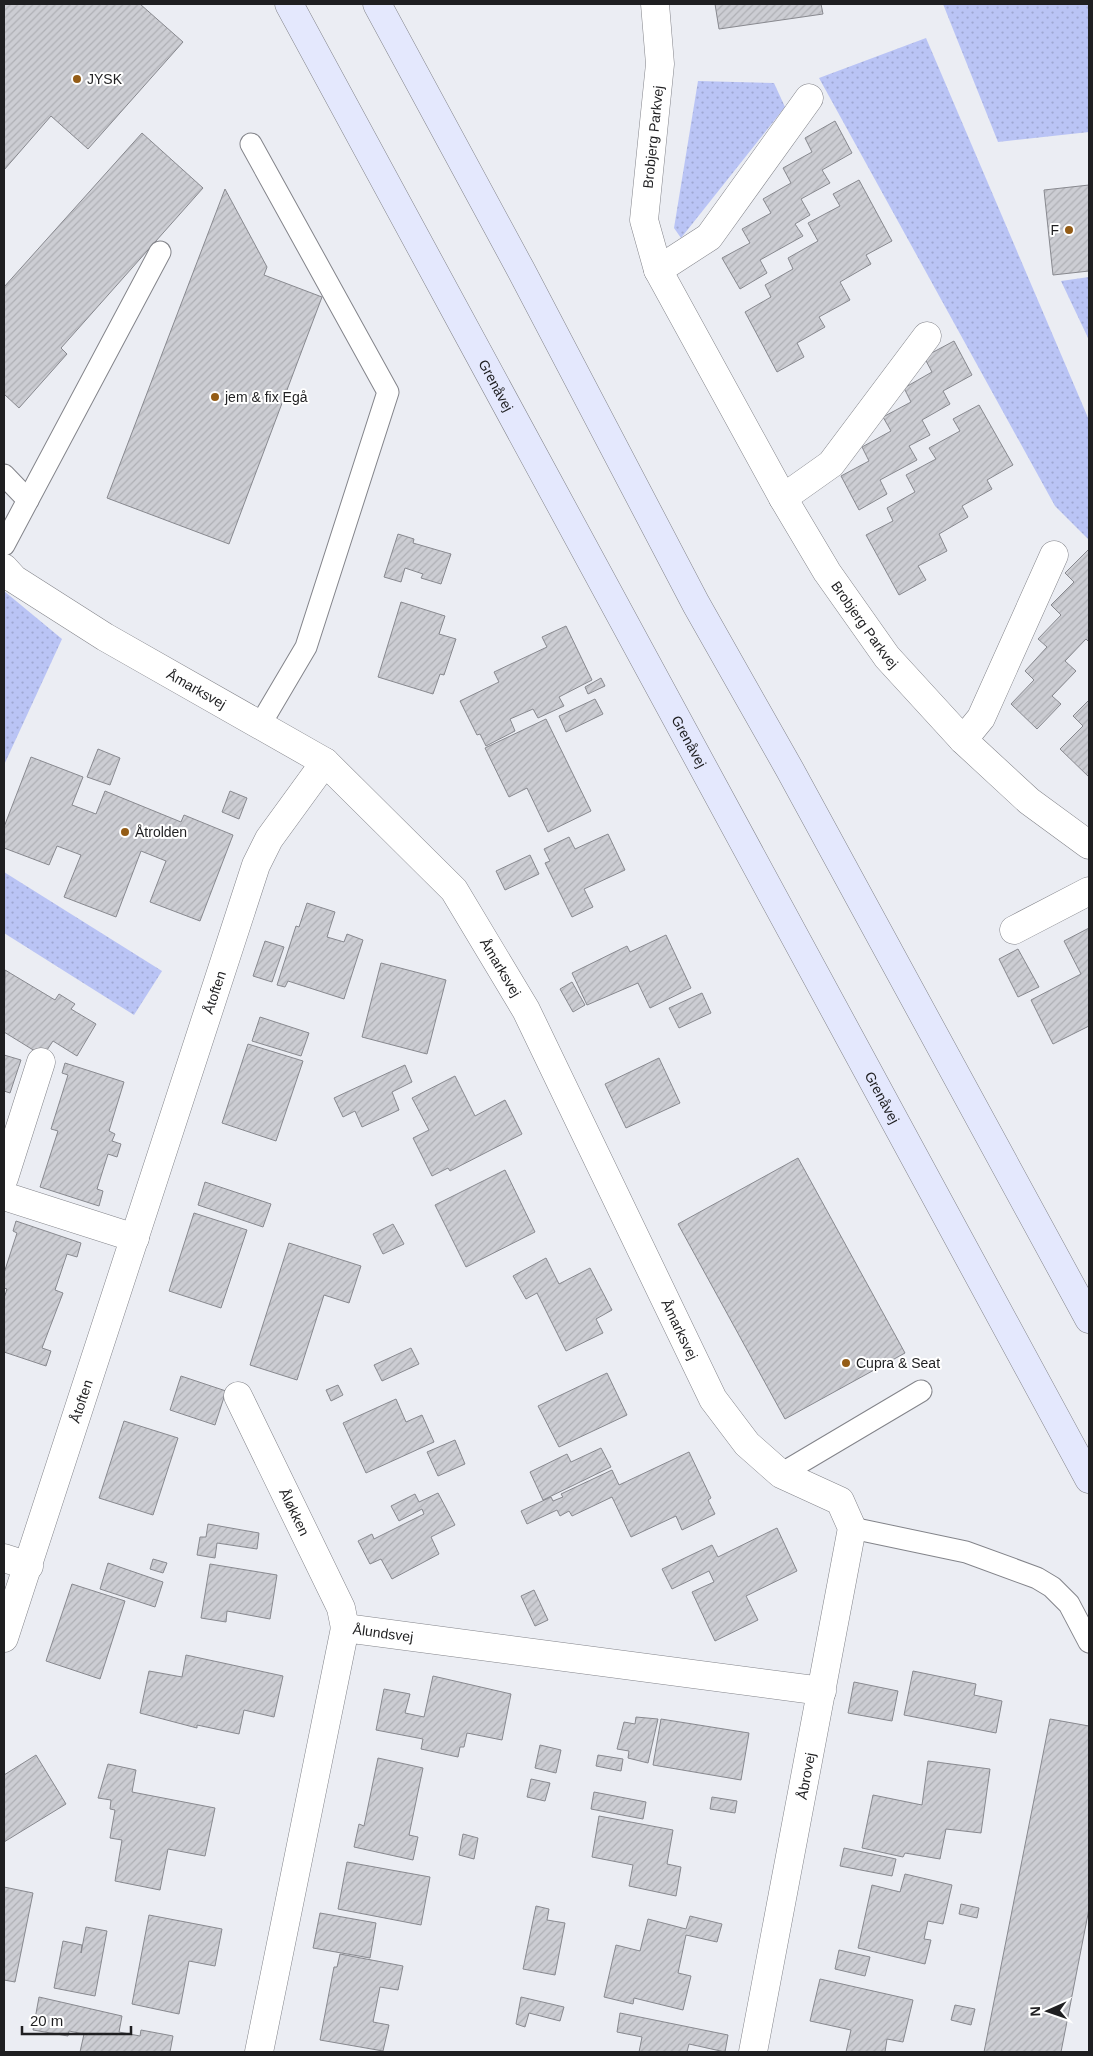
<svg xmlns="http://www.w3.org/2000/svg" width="1093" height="2056" font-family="Helvetica,sans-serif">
<defs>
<pattern id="green-dots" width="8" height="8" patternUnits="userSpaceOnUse" patternTransform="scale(1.25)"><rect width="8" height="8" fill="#bac4f5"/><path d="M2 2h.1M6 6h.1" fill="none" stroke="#9fa8d2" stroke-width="1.8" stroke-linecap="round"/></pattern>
<pattern id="building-hatch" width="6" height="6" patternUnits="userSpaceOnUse" patternTransform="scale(1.25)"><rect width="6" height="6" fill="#cccdd3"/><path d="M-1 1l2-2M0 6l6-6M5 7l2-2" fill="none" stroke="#afb0b5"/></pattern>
</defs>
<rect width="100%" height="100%" fill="#ebedf3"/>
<g fill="url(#green-dots)">
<polygon points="943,4 1089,4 1089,132 998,142"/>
<polygon points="926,38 1089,420 1089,540 1055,506 819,78"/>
<polygon points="698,81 774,83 785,107 681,238 674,228"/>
<polygon points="1089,277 1089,340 1061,281"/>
<polygon points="4,591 62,639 4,765"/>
<polygon points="4,872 162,971 134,1015 4,933"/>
</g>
<g fill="url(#building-hatch)" stroke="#88898f">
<polygon points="4,4 140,4 183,42 88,149 51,116 4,170"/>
<polygon points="715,4 821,4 823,14 719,29"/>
<polygon points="835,121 852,153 822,170 830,183 801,199 810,215 795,224 803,236 760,260 767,273 740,289 722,258 750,243 742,229 771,213 763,199 791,183 783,168 812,152 805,138"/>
<polygon points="142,133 203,188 61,348 67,354 19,408 4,394 4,287"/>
<polygon points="859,180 892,241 866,255 871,264 840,282 850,300 819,317 825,327 797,343 804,357 777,372 745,312 771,297 765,285 793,269 788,258 818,241 808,223 840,206 833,194"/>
<polygon points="1089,185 1089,271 1053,275 1044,190"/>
<polygon points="225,189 267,267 264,275 322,297 229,544 107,498"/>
<polygon points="954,341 972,375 943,391 950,404 922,420 930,435 909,446 917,460 880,480 887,494 859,510 841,476 869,461 862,447 891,431 883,417 911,402 904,388 932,372 924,357"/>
<polygon points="979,405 1013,465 987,480 992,489 962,506 968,517 939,534 947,551 918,566 926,580 899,595 866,535 893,521 887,508 915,492 906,475 936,459 929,448 960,431 953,419"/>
<polygon points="398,534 414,539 413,543 451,554 441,584 421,578 423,574 405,568 401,582 384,577"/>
<polygon points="1089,549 1089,642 1086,639 1065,661 1076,671 1052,696 1061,704 1037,729 1011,704 1034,680 1025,671 1047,647 1038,639 1061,615 1051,605 1074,582 1065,573"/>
<polygon points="401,602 445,616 439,634 456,639 444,675 440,674 433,694 378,677"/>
<polygon points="566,626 592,680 559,697 564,706 538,718 533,709 510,719 515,731 486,746 480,734 477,735 460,701 499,682 494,672 547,647 542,637"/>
<polygon points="601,678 605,686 588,694 585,687"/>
<polygon points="595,699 603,714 566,732 559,716"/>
<polygon points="1089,700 1089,777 1060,749 1083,726 1073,716"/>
<polygon points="546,719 591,811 548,832 527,788 509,797 485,748"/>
<polygon points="98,749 120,758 110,785 87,777"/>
<polygon points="31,757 83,777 72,805 96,814 105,791 181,822 184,815 233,835 200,921 150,902 166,861 141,851 116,917 64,897 81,855 57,846 49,865 4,848 4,827"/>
<polygon points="230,791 247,798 239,819 222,812"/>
<polygon points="608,834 625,870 584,889 593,907 572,917 545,863 550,861 544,849 569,837 575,849"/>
<polygon points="530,855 539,874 505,890 496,871"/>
<polygon points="307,903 335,912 327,937 344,942 347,934 363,940 344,999 288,981 285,987 277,985 296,926 299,927"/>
<polygon points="1089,928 1089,1026 1053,1044 1031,1000 1081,974 1064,941"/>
<polygon points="666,935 691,988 650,1008 638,983 587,1005 572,973 627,946 630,952"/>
<polygon points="265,941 284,947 272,982 253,976"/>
<polygon points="1018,949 1039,987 1018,997 999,959"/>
<polygon points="381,963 446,980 427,1054 362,1037"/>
<polygon points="5,970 55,1000 59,994 75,1004 71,1009 96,1024 77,1056 53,1041 43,1056 4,1032"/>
<polygon points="572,982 585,1005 573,1012 560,989"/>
<polygon points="702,993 711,1013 679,1028 669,1008"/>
<polygon points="260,1017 309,1033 301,1056 252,1041"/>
<polygon points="248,1044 303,1061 276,1141 222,1123"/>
<polygon points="4,1055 21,1060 10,1093 4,1091"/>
<polygon points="659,1058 680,1103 626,1128 605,1084"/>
<polygon points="65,1063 124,1082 109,1131 115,1134 112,1141 121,1144 117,1157 108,1154 97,1189 103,1191 99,1206 40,1187 58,1131 51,1129 68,1075 62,1073"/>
<polygon points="405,1065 412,1082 392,1092 399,1110 362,1127 355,1111 343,1117 334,1098"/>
<polygon points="455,1076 475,1116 505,1100 522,1134 450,1171 448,1168 432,1176 413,1138 429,1130 412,1098"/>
<polygon points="798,1158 905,1353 785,1419 678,1224"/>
<polygon points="505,1170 535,1232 466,1267 435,1205"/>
<polygon points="205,1182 271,1204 263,1227 198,1205"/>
<polygon points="194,1213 247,1230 221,1308 169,1291"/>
<polygon points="16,1221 81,1243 77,1257 67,1254 55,1290 63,1293 42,1348 51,1351 46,1366 4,1352 4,1298 7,1289 4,1288 4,1273 17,1233 13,1231"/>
<polygon points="393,1224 404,1244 383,1254 373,1234"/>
<polygon points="289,1243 361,1266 349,1303 324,1295 297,1380 250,1365"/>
<polygon points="546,1258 559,1284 590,1268 612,1310 596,1319 603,1333 566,1351 537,1293 526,1299 513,1276"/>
<polygon points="411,1348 419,1364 382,1381 374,1365"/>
<polygon points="607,1373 627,1415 559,1447 538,1406"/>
<polygon points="181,1376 226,1391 215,1425 170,1410"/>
<polygon points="338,1385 343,1395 331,1401 326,1390"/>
<polygon points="396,1399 406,1422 422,1415 434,1442 366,1473 343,1423"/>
<polygon points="124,1421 178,1438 153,1515 99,1498"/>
<polygon points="455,1440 465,1464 438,1476 427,1452"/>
<polygon points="601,1448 611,1467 543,1500 530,1472 567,1454 571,1462"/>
<polygon points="689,1452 711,1498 708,1500 715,1514 682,1530 676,1516 631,1537 612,1497 572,1516 569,1511 560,1516 557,1510 527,1524 521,1511 551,1497 553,1501 563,1497 561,1494 612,1470 619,1485"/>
<polygon points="438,1493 455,1525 431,1537 439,1554 392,1579 381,1559 370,1564 358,1541 372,1534 374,1539 424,1514 422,1509 399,1521 391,1506 415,1494 419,1502"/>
<polygon points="208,1524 259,1533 257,1549 217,1543 215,1558 197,1555 200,1537 206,1537"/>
<polygon points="777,1528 797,1571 746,1596 758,1620 715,1641 692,1592 714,1582 709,1571 672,1589 662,1569 712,1545 718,1557"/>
<polygon points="153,1559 167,1563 163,1573 150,1569"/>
<polygon points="108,1563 163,1582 155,1607 100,1589"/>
<polygon points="210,1564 277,1575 270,1619 227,1611 226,1622 201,1618"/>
<polygon points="72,1584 125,1601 100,1679 46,1661"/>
<polygon points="534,1590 548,1620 535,1626 521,1596"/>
<polygon points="186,1655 283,1676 274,1717 244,1710 239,1734 197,1725 197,1728 140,1713 149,1671 182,1677"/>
<polygon points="913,1671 976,1684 974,1695 1002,1701 996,1733 904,1715"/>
<polygon points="433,1676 511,1694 502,1740 467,1733 464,1747 460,1747 458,1757 421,1749 423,1739 376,1730 384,1689 410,1694 405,1713 424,1717"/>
<polygon points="854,1682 898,1691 892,1721 848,1713"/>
<polygon points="636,1717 658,1719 648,1763 628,1758 629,1751 617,1749 624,1722 635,1724"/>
<polygon points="661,1719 749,1733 741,1780 653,1765"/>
<polygon points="1050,1719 1089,1726 1089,1909 1061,2052 984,2052"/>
<polygon points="540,1745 561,1750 556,1773 535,1768"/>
<polygon points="36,1755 66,1804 4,1842 4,1775"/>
<polygon points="598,1755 623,1759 621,1771 596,1766"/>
<polygon points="378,1758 423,1768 409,1835 418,1837 413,1860 354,1847 359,1824 364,1826"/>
<polygon points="928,1761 990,1769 981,1833 946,1829 940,1859 905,1853 903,1857 862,1848 873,1795 922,1805"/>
<polygon points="108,1764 136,1770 132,1792 215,1808 205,1856 168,1849 160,1890 115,1881 122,1840 110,1838 115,1810 110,1809 111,1800 98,1798"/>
<polygon points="531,1779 550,1783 545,1801 527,1797"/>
<polygon points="594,1792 646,1802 643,1819 591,1809"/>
<polygon points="712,1797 737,1801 735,1813 710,1809"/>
<polygon points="599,1816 673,1830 667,1864 681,1867 676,1896 629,1886 633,1865 592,1857"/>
<polygon points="463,1834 478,1838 474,1859 459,1855"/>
<polygon points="844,1848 896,1859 892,1876 840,1866"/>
<polygon points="347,1862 430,1877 421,1925 338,1909"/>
<polygon points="905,1874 952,1885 943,1924 928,1921 924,1939 931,1940 925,1964 858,1948 872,1885 900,1892"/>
<polygon points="4,1887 33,1893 15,1982 4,1980"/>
<polygon points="961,1904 979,1908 977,1918 959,1914"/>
<polygon points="536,1906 549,1909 547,1920 565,1923 555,1975 523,1969"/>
<polygon points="320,1913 376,1923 370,1958 313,1948"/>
<polygon points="149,1915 222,1929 215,1966 189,1961 179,2014 132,2004"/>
<polygon points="690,1916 722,1924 717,1942 686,1935 678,1973 691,1976 683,2010 634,1998 633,2004 604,1997 616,1945 640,1951 648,1919 686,1929"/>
<polygon points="86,1927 107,1931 95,1996 54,1988 63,1941 82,1945 81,1953"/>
<polygon points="839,1950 870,1957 865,1976 835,1969"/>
<polygon points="340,1954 403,1966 398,1990 380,1987 373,2022 389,2025 383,2051 320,2040 334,1967 337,1967"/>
<polygon points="820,1979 913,2000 903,2042 887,2039 885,2052 846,2052 851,2030 810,2021"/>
<polygon points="39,1997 122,2016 119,2032 140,2036 141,2030 173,2036 170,2052 80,2052 84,2034 69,2031 68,2036 33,2030"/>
<polygon points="521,1997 564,2007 560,2021 529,2013 525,2027 516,2024"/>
<polygon points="955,2005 975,2009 971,2025 951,2020"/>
<polygon points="620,2013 728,2035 725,2052 689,2044 687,2052 639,2052 642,2037 617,2032"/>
</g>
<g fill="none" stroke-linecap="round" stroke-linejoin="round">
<g stroke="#83848a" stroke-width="23">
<g id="lane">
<polyline points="251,144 388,392 306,647 260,725"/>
<polyline points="4,475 28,500"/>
<polyline points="4,545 160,252"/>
<polyline points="781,1474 921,1391"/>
<polyline points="852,1528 966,1552 1037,1578 1052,1587 1069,1604 1089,1642"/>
</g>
</g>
<g stroke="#83848a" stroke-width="29">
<g id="street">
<path id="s1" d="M655 4 660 64 644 220 658 270 783 498 827 572 887 657 963 740 1029 801 1089 845"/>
<polyline points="658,270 709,237 809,98"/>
<polyline points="783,498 831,464 927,336"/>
<path id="s2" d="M4 568 14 579 105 637 325 762 454 890 526 1010 713 1399 747 1444 781 1474 840 1501 852 1528 753 2052"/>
<polyline points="963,740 981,718 1054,555"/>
<polyline points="1014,930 1089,891"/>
<polyline points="4,1178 41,1062"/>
<polyline points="4,1196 135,1238"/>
<path id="s3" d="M238 1396 341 1608 345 1628"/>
<polyline points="4,1558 29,1566"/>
<path id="s4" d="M4 1638 256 865 269 839 325 762"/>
<path id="s5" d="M259 2052 345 1628 822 1691"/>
</g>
</g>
<g stroke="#83848a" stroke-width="29">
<g id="secondary">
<path id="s6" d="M289 4 1089 1479"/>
<polyline points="377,4 521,270 696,604 790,770 1089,1319"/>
</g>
</g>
<use href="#lane" stroke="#fff" stroke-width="21"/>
<use href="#street" stroke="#fff" stroke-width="28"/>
<use href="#secondary" stroke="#e4e8fd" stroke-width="28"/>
</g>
<g fill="#945c16" stroke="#fff" stroke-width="2">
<circle cx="77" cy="79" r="5"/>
<circle cx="1069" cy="230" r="5"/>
<circle cx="215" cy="397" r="5"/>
<circle cx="125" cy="832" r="5"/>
<circle cx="846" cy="1363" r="5"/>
</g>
<g text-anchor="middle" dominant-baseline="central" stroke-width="4" stroke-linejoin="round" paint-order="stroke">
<g font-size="14" fill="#1f1f21" stroke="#fff" text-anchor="start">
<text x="87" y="79">JYSK</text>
<text x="1059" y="230" text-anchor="end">F</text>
<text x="225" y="397">jem &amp; fix Egå</text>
<text x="135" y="832">Åtrolden</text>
<text x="856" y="1363">Cupra &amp; Seat</text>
</g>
<g font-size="14" fill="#1f1f21" stroke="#fff">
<text transform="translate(653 137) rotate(-84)">Brobjerg Parkvej</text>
<text stroke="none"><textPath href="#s6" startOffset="434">Grenåvej</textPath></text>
<text stroke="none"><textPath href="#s1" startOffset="680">Brobjerg Parkvej</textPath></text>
<text stroke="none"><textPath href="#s2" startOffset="228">Åmarksvej</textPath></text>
<text stroke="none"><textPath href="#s6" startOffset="839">Grenåvej</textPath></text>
<text stroke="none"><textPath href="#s2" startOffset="648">Åmarksvej</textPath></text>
<text stroke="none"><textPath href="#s4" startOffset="679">Åtoften</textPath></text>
<text stroke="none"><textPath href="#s6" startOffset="1244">Grenåvej</textPath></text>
<text stroke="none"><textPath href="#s2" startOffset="1052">Åmarksvej</textPath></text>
<text stroke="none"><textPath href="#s4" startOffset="249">Åtoften</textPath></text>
<text stroke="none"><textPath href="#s3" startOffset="129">Åløkken</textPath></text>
<text stroke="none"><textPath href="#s5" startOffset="471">Ålundsvej</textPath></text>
<text transform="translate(806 1776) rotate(-79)">Åbrovej</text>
</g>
</g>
<rect width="1093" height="2056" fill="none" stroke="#1f1f21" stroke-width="10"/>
<g transform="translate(1048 2011) rotate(268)" stroke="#ffffff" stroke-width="4" paint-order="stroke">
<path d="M0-4L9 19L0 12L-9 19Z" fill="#1f1f21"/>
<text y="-8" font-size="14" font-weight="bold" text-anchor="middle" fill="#1f1f21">N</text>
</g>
<path d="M22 2026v8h109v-8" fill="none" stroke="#1f1f21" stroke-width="2.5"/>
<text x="30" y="2026" font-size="15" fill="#1f1f21" stroke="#ffffff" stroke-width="4" paint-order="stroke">20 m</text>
</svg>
